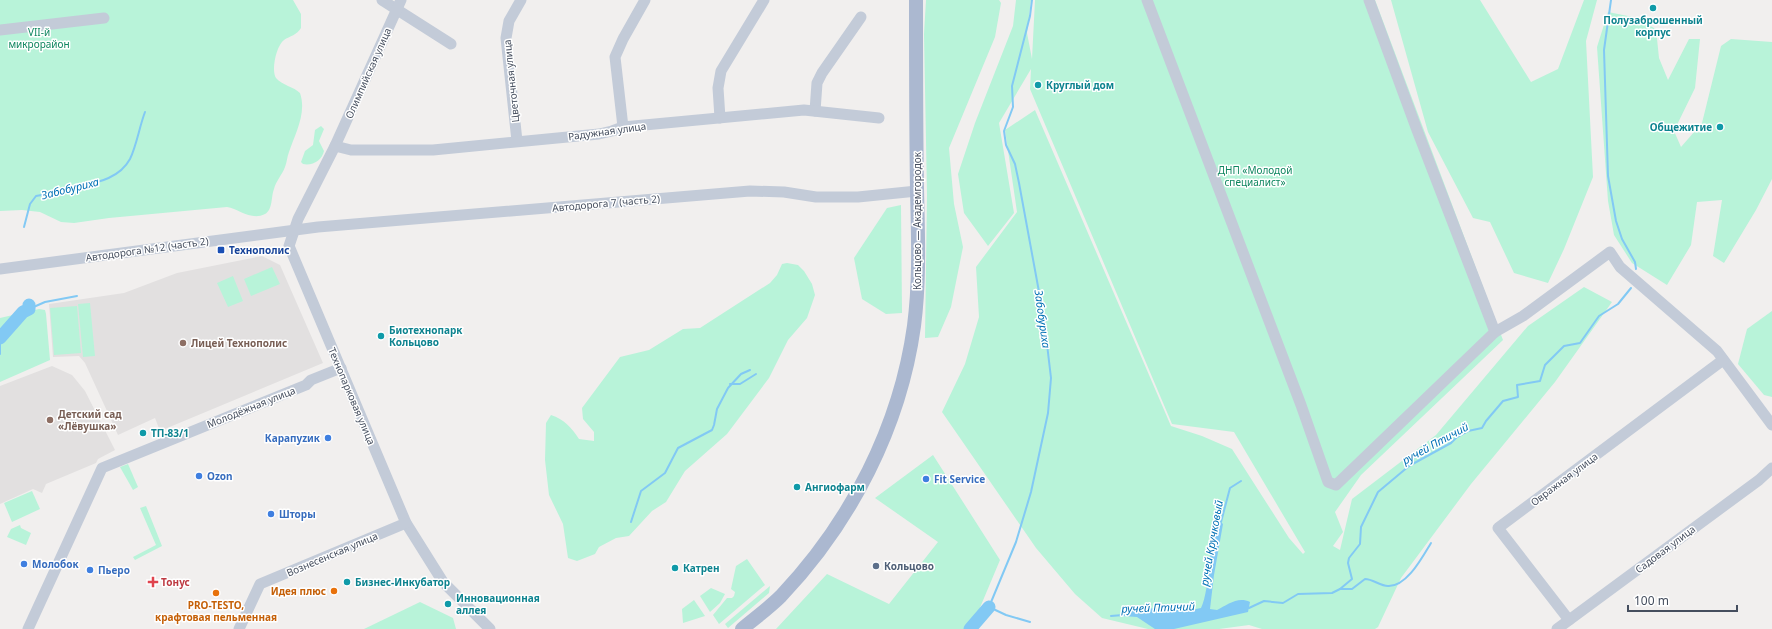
<svg xmlns="http://www.w3.org/2000/svg" width="1772" height="629" font-family="'Noto Sans',sans-serif">
<rect width="100%" height="100%" fill="#f1efee"/>
<g fill="#e2e0e0">
<polygon points="262,256 280,265 323,363 160,431 155,418 118,435 85,363 79,356 53,357 49,304 124,293 177,273"/>
<polygon points="52,366 72,375 85,391 115,450 98,459 96,463 46,484 42,493 33,489 0,504 0,386"/>
</g>
<g fill="#b8f3d9">
<path d="M0 0H293L301 14V28C297 35 290 36 284 40 276 46 271 71 276 78 282 85 294 87 300 93 307 113 295 134 289 152 287 157 287 162 285 167 282 175 276 181 274 189 271 196 273 210 265 214 251 221 239 209 227 207L109 218 74 223 61 222 40 212 22 210 0 211Z"/>
<polygon points="926,0 999,0 1001,3 995,37 949,148 954,204 963,247 951,307 938,337 925,338 927,195 924,34"/>
<polygon points="1016,0 1031,0 1027,33 1032,59 1035,0 1375,0 1503,340 1361,475 1335,512 1343,532 1333,546 1340,550 1352,499 1436,435 1528,326 1584,287 1612,302 1555,382 1471,484 1401,578 1378,627 1375,629 1262,629 1249,625 1219,629 1148,629 1102,618 1075,594 1036,548 942,412 965,364 979,317 976,267 1017,212 1005,130 1035,110 1171,426 1202,436 1232,449 1289,538 1303,554 1305,552 1234,432 1172,424 1030,89 1031,69 999,123 1014,213 988,246 964,213 958,174 975,123 1013,26"/>
<polygon points="1391,0 1480,0 1531,82 1558,69 1584,0 1597,0 1586,41 1593,177 1564,249 1548,283 1514,273 1490,222 1473,218 1428,132"/>
<polygon points="1608,12 1633,17 1656,29 1659,58 1668,80 1689,39 1700,39 1695,88 1674,131 1681,147 1702,123 1721,46 1731,39 1772,42 1772,179 1756,210 1724,263 1713,256 1722,200 1697,202 1691,245 1667,285 1632,263 1614,235 1608,201 1597,47"/>
<path d="M321 126 324 129 319 141 324 151C322 160 313 166 303 164L301 162 305 151 313 145 315 130Z"/>
<polygon points="901,205 902,313 886,314 862,299 854,258 887,208"/>
<path d="M787 263 798 265 804 271 812 284 815 295 807 318 788 340 769 378 727 434 685 471 666 502 652 511 629 536 616 538 599 547 595 554 577 561 568 558 563 524 549 495 545 460 546 423 551 415C564 419 572 428 579 439L594 441V432L583 419 582 408 620 357 649 350 683 329 700 328 770 283 777 275 782 264Z"/>
<polygon points="272,267 280,284 251,296 244,279"/>
<polygon points="233,276 243,301 228,307 217,283"/>
<polygon points="90,303 95,356 83,357 78,304"/>
<polygon points="77,306 81,353 54,355 50,308"/>
<polygon points="39,309 45,310 46,314 50,360 0,382 0,318"/>
<polygon points="1772,311 1772,397 1764,395 1738,364 1747,329"/>
<polygon points="933,455 1000,560 971,629 776,629 827,574 889,604 938,542 875,498"/>
<polygon points="128,464 138,487 133,490 120,467"/>
<polygon points="32,491 40,509 12,522 4,503"/>
<polygon points="146,506 162,546 135,560 133,557 156,545 140,508"/>
<polygon points="20,525 21,528 31,533 26,545 7,537 11,529"/>
<polygon points="747,559 765,585 719,624 713,615 727,598 732,598 734,596 735,592 731,589 736,566"/>
<polygon points="770,586 769,593 728,628 725,624"/>
<polygon points="711,588 725,594 720,603 710,612 700,596"/>
<polygon points="694,600 705,616 683,623 682,609"/>
<polygon points="420,602 453,618 456,629 364,629"/>
</g>
<path fill="#82c9f4" d="M1220 521 1223 524 1214 575 1210 609 1217 610C1227 605 1238 596 1250 602L1248 612 1174 629H1155L1137 617 1122 616V613C1148 602 1173 615 1201 608 1211 589 1208 532 1220 521Z"/>
<g fill="none" stroke-linecap="round" stroke-linejoin="round">
<g stroke="#82c9f4" stroke-width="2">
<polyline points="1611,0 1604,50 1608,176 1616,221 1622,239 1635,262 1636,269"/>
<path d="M24 227 30 204 36 196C48 194 59 191 71 188 92 183 118 181 130 159 137 144 139 128 145 112"/>
<polyline points="29,309 45,302 77,296"/>
<polyline points="0,337 0,354"/>
<polyline points="730,384 740,384 756,374"/>
<polyline points="631,522 641,491 665,473 678,448 712,430 714,425 717,409 728,388 741,374 750,370"/>
<polyline points="1221,522 1230,488 1241,481"/>
<path d="M1340 589H1352L1365 579C1373 579 1380 586 1388 586 1407 587 1423 556 1431 543"/>
<polyline points="1249,608 1264,601 1283,603 1298,594 1332,593 1340,589 1352,579 1348,563 1349,558 1360,544 1361,527 1378,492 1409,466 1451,443 1457,437 1468,431 1482,428 1486,421 1503,401 1518,397 1517,385 1540,381 1545,365 1564,346 1580,343 1599,316 1618,304 1631,288"/>
<polyline points="1111,616 1123,615"/>
<polyline points="1030,622 1006,615 989,607 1016,542 1031,492 1048,413 1051,378 1044,319 1019,183 1015,164 1006,145 1004,131 1013,107 1012,86 1030,16 1032,0"/>
</g>
<g stroke="#82c9f4" stroke-width="13">
<polyline points="0,338 23,312 29,309 29,305"/>
<polyline points="970,629 989,607"/>
</g>
<g stroke="#c3cbd8" stroke-width="11">
<polyline points="382,0 451,44"/>
<polyline points="401,0 335,146 298,219 289,246 406,523 443,582 490,629"/>
<polyline points="1147,0 1301,405 1328,482 1336,485 1495,332 1523,316 1610,252 1620,267 1717,351 1772,425"/>
<polyline points="1369,0 1417,130 1495,332"/>
<polyline points="0,30 104,18"/>
<polyline points="815,111 817,83 822,73 861,17"/>
<polyline points="720,118 718,88 721,71 764,0"/>
<polyline points="623,127 615,57 623,39 645,0"/>
<polyline points="517,141 506,38 509,21 521,0"/>
<polyline points="335,146 351,150 433,150 599,134 612,131 623,127 804,110 879,118"/>
<polyline points="0,269 318,227 750,191 784,192 816,197 858,197 917,191"/>
<polyline points="1569,620 1498,528 1723,360"/>
<polyline points="28,629 102,468 306,385 311,380 341,368"/>
<polyline points="239,629 260,584 406,523"/>
<polyline points="1557,629 1759,480 1772,468"/>
</g>
<path stroke="#abb8d0" stroke-width="14" d="M742 629C755 618 769 608 781 596 851 522 900 427 914 326 920 280 918 235 917 189 916 126 916 63 916 0"/>
</g>
<g fill="#0f9aa8" stroke="#fff" stroke-width="1.5">
<circle cx="1653" cy="8" r="4"/>
<circle cx="1038" cy="85" r="4"/>
<circle cx="1720" cy="127" r="4"/>
<circle cx="381" cy="336" r="4"/>
<circle cx="143" cy="433" r="4"/>
<circle cx="797" cy="487" r="4"/>
<circle cx="675" cy="568" r="4"/>
<circle cx="347" cy="582" r="4"/>
<circle cx="448" cy="604" r="4"/>
</g>
<rect fill="#1a4fb4" stroke="#fff" stroke-width="1.5" x="217" y="246" width="8" height="8" rx="2"/>
<g fill="#8d6e63" stroke="#fff" stroke-width="1.5">
<circle cx="183" cy="343" r="4"/>
<circle cx="50" cy="420" r="4"/>
</g>
<g fill="#3f7fe0" stroke="#fff" stroke-width="1.5">
<circle cx="328" cy="438" r="4"/>
<circle cx="199" cy="476" r="4"/>
<circle cx="926" cy="479" r="4"/>
<circle cx="271" cy="514" r="4"/>
<circle cx="24" cy="564" r="4"/>
<circle cx="90" cy="570" r="4"/>
</g>
<circle fill="#5c6f8a" stroke="#fff" stroke-width="1.5" cx="876" cy="566" r="4"/>
<path fill="#e0444e" stroke="#fff" stroke-width="1.5" d="M151 576h4v4h4v4h-4v4h-4v-4h-4v-4h4z"/>
<g fill="#e8710a" stroke="#fff" stroke-width="1.5">
<circle cx="334" cy="591" r="4"/>
<circle cx="216" cy="593" r="4"/>
</g>
<g text-anchor="middle" dominant-baseline="central" stroke-width="3" stroke-linejoin="round" paint-order="stroke">
<g font-size="10" font-weight="bold" fill="#0d838f" stroke="#fff" text-anchor="start">
<text x="1653" y="20" text-anchor="middle">Полузаброшенный<tspan x="1653" dy="12">корпус</tspan></text>
<text x="1046" y="85">Круглый дом</text>
<text x="1712" y="127" text-anchor="end">Общежитие</text>
<text x="389" y="330">Биотехнопарк<tspan x="389" dy="12">Кольцово</tspan></text>
<text x="151" y="433">ТП-83/1</text>
<text x="805" y="487">Ангиофарм</text>
<text x="683" y="568">Катрен</text>
<text x="355" y="582">Бизнес-Инкубатор</text>
<text x="456" y="598">Инновационная<tspan x="456" dy="12">аллея</tspan></text>
</g>
<g font-size="10" fill="#0e865f" stroke="#fff">
<text x="39" y="32">VII-й<tspan x="39" dy="12">микрорайон</tspan></text>
<text x="1255" y="170">ДНП «Молодой<tspan x="1255" dy="12">специалист»</tspan></text>
</g>
<g font-size="10" fill="#454e5e" stroke="#fff">
<text transform="translate(368 73) rotate(-66)">Олимпийская улица</text>
<text transform="translate(511 81) rotate(-96)">Цветочная улица</text>
<text transform="translate(607 131) rotate(-8)">Радужная улица</text>
<text transform="translate(606 203) rotate(-5)">Автодорога 7 (часть 2)</text>
<text transform="translate(917 221) rotate(-90)">Кольцово — Академгородок</text>
<text transform="translate(147 249) rotate(-8)">Автодорога №12 (часть 2)</text>
<text transform="translate(352 396) rotate(67)">Технопарковая улица</text>
<text transform="translate(251 407) rotate(-22)">Молодёжная улица</text>
<text transform="translate(1564 479) rotate(-37)">Овражная улица</text>
<text transform="translate(1665 549) rotate(-37)">Садовая улица</text>
<text transform="translate(332 554) rotate(-23)">Вознесенская улица</text>
</g>
<g font-size="10" font-weight="bold" fill="#164399" stroke="#fff" text-anchor="start">
<text x="229" y="250">Технополис</text>
</g>
<g font-size="10" font-weight="bold" fill="#785e54" stroke="#fff" text-anchor="start">
<text x="191" y="343">Лицей Технополис</text>
<text x="58" y="414">Детский сад<tspan x="58" dy="12">«Лёвушка»</tspan></text>
</g>
<g font-size="10" font-weight="bold" fill="#366cbe" stroke="#fff" text-anchor="start">
<text x="320" y="438" text-anchor="end">Карапуzик</text>
<text x="207" y="476">Ozon</text>
<text x="934" y="479">Fit Service</text>
<text x="279" y="514">Шторы</text>
<text x="32" y="564">Молобок</text>
<text x="98" y="570">Пьеро</text>
</g>
<g font-size="10" font-weight="bold" fill="#4e5e75" stroke="#fff" text-anchor="start">
<text x="884" y="566">Кольцово</text>
</g>
<g font-size="10" font-weight="bold" fill="#be3a42" stroke="#fff" text-anchor="start">
<text x="161" y="582">Тонус</text>
</g>
<g font-size="10" font-weight="bold" fill="#c56008" stroke="#fff" text-anchor="end">
<text x="326" y="591">Идея плюс</text>
<text x="216" y="605" text-anchor="middle">PRO-TESTO,<tspan x="216" dy="12">крафтовая пельменная</tspan></text>
</g>
<g font-size="11" font-style="italic" fill="#0070b5" stroke="#fff">
<text transform="translate(70 188) rotate(-14)">Забобуриха</text>
<text transform="translate(1043 319) rotate(82)">Забобуриха</text>
<text transform="translate(1435 443) rotate(-29)">ручей Птичий</text>
<text transform="translate(1211 543) rotate(-80)">ручей Кручковый</text>
<text transform="translate(1158 607) rotate(-2)">ручей Птичий</text>
</g>
</g>
<path d="M1628 605v6h109v-6" fill="none" stroke="#454e5e" stroke-width="2"/>
<text x="1634" y="605" font-size="12" fill="#454e5e" stroke="#ffffff" stroke-width="3" paint-order="stroke">100 m</text>
</svg>
